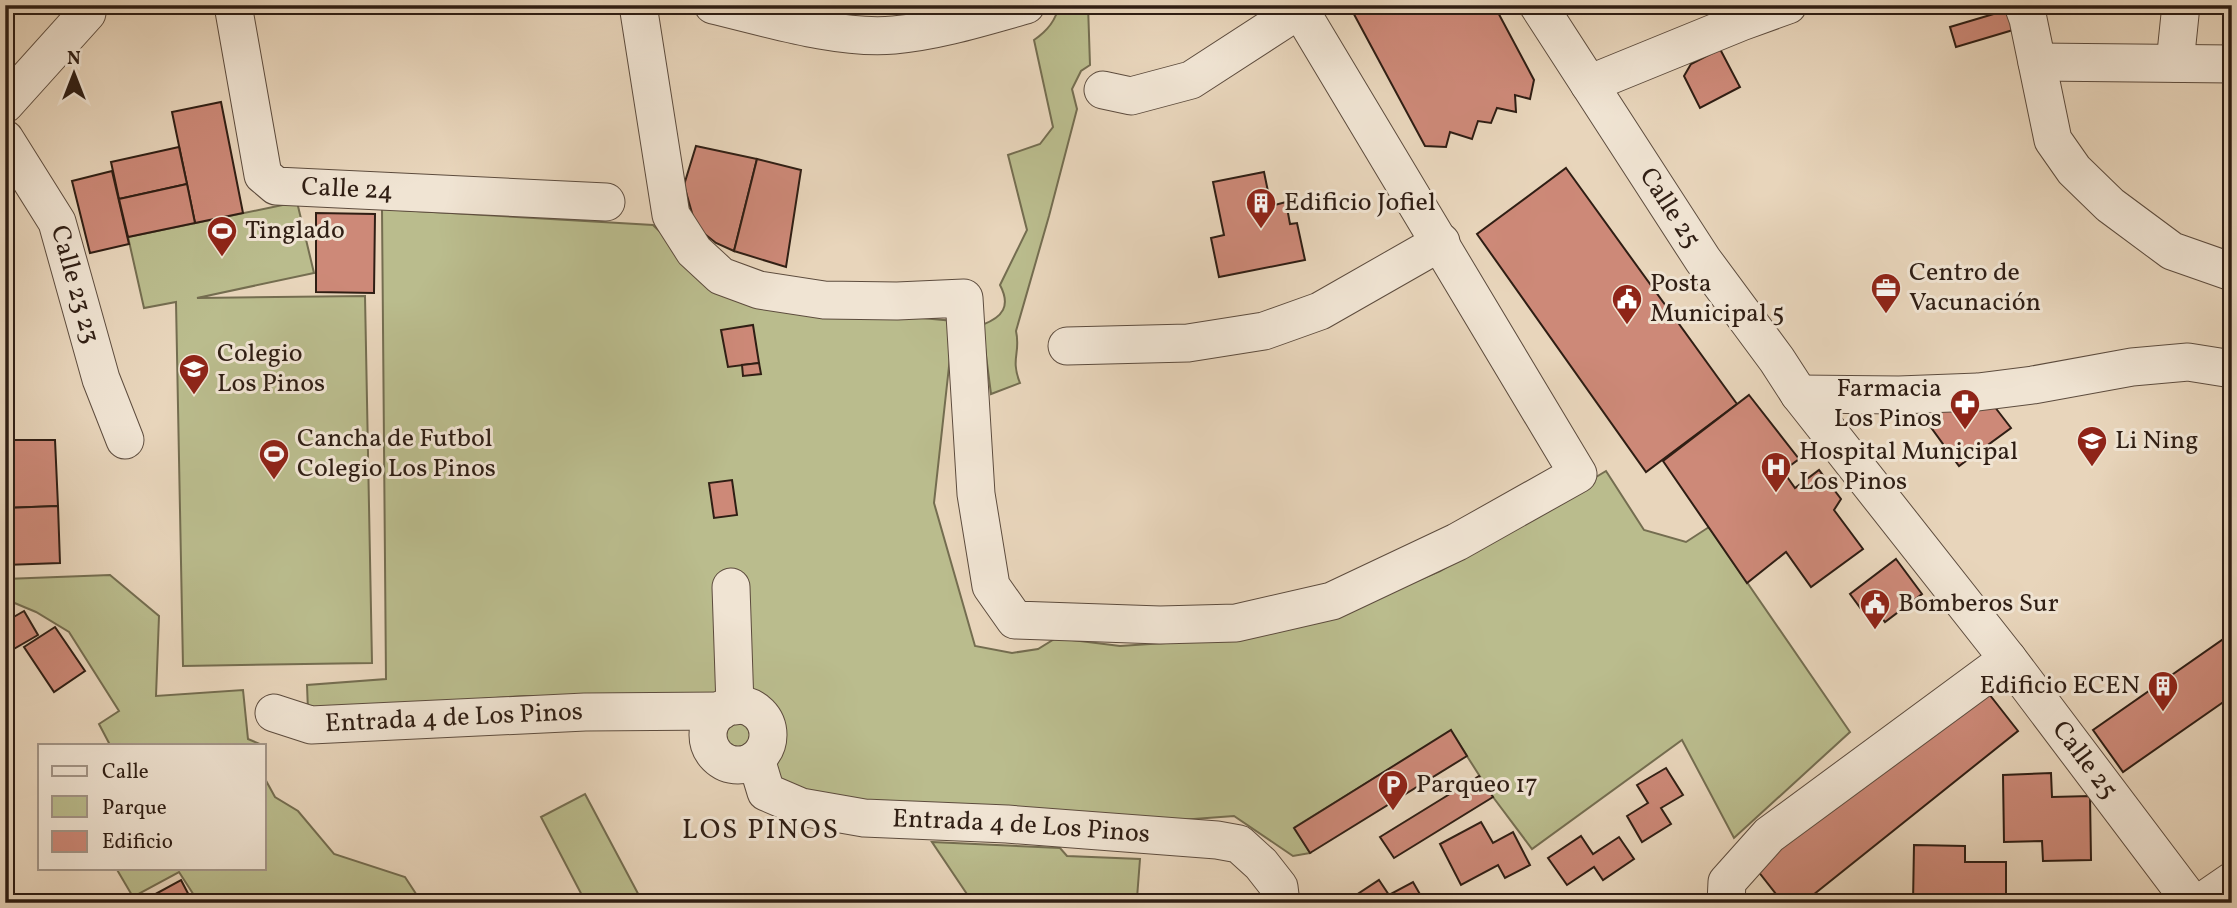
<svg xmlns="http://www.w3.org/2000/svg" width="2237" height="908" font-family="Vollkorn,serif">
<rect width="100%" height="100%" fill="#e8d5bb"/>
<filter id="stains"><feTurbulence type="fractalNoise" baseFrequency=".00286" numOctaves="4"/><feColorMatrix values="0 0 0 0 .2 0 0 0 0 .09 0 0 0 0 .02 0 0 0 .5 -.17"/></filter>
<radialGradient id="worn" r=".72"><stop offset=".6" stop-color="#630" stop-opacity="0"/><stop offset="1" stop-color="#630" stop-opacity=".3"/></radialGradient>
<g fill="#babc8d" stroke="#746d50" stroke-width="2">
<path d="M1059 5H1088L1090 65 1081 71 1072 89 1077 109 1049 216 1016 331C1021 353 1010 358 1020 383L991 394 982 325C1003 317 1011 306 1000 285L1027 230 1008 155 1040 144 1053 127 1034 40C1047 31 1056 21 1059 5Z"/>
<polygon points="297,202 314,273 197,298 365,296 372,663 183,666 176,302 144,308 128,237"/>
<polygon points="382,209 653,225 691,261 868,313 954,321 934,503 975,646 1012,653 1038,649 1056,638 1120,646 1226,639 1346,611 1440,571 1606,471 1644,530 1686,542 1709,527 1850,732 1734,838 1682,740 1532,849 1493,797 1451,731 1295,827 1310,853 1293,856 1234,816 1180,820 845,804 777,782 767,764 782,744 781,725 772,706 753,692 704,698 524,696 308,711 307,685 386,679"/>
<polygon points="110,575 159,616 156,696 243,690 248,739 262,745 110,745 99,724 119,711 69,632 36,612 5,599 5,579"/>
<path d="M747 716C764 727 767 743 748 754 745 756 742 758 739 759 721 762 714 741 717 728Z"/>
<polygon points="264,777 275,797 298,811 334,854 405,877 422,903 199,903 179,872 133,897 116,868 264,868"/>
<polygon points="585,794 643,903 586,903 541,817"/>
<polygon points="932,842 1060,848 1067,856 1140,859 1137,898 1116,898 1074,903 973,903"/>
</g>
<g fill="#cd8978" stroke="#2f1e14" stroke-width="2">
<polygon points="1349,5 1494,5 1534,80 1530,99 1515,95 1516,112 1497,108 1491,123 1478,121 1472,139 1450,132 1446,147 1425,146"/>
<polygon points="2007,10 2013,30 1956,47 1950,27"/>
<polygon points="1720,49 1740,87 1700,108 1684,76 1691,64"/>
<polygon points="221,102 243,213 195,223 172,112"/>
<polygon points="696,146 757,159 734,251 716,243 696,227 684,185"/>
<polygon points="179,147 187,184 119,199 111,162"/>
<polygon points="757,159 801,170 786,267 734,251"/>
<polygon points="1566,168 1737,404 1646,472 1477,234"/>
<polygon points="5,169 10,169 11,311 5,311"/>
<polygon points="112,171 129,244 90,253 72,181"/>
<polygon points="1264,172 1271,206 1286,202 1290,224 1297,223 1305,260 1219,277 1211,238 1224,235 1213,182"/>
<polygon points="187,184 195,223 128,237 119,199"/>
<polygon points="316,213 375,214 374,293 316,292"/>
<polygon points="5,311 9,311 8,440 5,440"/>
<polygon points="753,325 759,363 728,367 721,330"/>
<polygon points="759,363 761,374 743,376 742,365"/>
<polygon points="1749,395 1799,459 1783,471 1795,488 1819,470 1841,499 1834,510 1863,549 1811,587 1786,552 1747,583 1663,461"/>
<polygon points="1991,402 2011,428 1959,466 1930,426 1936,405"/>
<polygon points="5,440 55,440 58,506 5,508"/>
<polygon points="732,480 737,515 714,518 709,483"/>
<polygon points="58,506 60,563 5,565 5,508"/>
<polygon points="1896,559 1922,594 1885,622 1873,606 1864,613 1850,594"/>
<polygon points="24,611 38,635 5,654 5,622"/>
<polygon points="55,627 85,671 54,692 24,647"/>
<polygon points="2232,633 2232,696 2123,772 2093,730"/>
<polygon points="1982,685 2018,731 1803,903 1783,903 1754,866"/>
<polygon points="1451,730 1467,756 1310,853 1294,828"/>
<polygon points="1666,768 1683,795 1661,808 1671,824 1642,842 1627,816 1648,803 1637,785"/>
<polygon points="2051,773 2052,797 2090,796 2091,860 2043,861 2042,841 2004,842 2003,775"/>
<polygon points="1479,776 1493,797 1394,858 1380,837"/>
<polygon points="1481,822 1493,843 1513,832 1530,865 1505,878 1498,865 1461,885 1440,844"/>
<polygon points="1581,836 1593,854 1619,837 1634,859 1603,880 1594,867 1567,885 1548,858"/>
<polygon points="1914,845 1965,846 1965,862 2006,862 2006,903 1913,903"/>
<polygon points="181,880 193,903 139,903"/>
<polygon points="1379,880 1389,895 1413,882 1425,903 1344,903"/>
<polygon points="5,890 14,903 5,903"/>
<rect x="1851" y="899" width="46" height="4"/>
</g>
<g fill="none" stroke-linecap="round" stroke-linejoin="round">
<g stroke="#5d4c3e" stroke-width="39">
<g id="minor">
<path id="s1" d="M233 5 263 175 276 186 606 202"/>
<polyline points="638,5 671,215 694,251 721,276 759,290 824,300 897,301 964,298 976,494 991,586 1015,620 1160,625 1236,623 1332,601 1457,542 1578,474 1297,5"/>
<path d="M713 5C768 18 839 40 894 35 939 31 983 17 1026 5"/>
<path id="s2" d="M1538 5 1703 260 1777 360 1799 394 2008 659 2192 903"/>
<polyline points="2023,5 2028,19 2053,140 2074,170 2110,205 2172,251 2232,272"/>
<polyline points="2037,62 2232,64"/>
<polyline points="2175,63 2181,5"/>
<polyline points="1589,84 1741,22 1788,5"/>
<polyline points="1103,90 1131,96 1191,80 1299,10"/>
<polyline points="5,104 87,13"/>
<path id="s3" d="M5 139 57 222 101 379 125 440"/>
<polyline points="1067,346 1188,343 1264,331 1320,311 1441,242"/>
<polyline points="1799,394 1899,395 1978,392 2033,385 2132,367 2188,362 2232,369"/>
<polyline points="731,587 735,706"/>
<circle cx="738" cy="735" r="30"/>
<path id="s4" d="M274 713 311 725 585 712 721 711"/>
<path id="s5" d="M756 759 766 792 801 807 864 818 1007 824 1217 840 1239 844 1261 864 1279 887 1281 903"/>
<polyline points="1726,903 1727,882 1769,835 2008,659"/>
<polyline points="2200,903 2232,881"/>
</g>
</g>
<use href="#minor" stroke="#f0e4d3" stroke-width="37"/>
</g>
<defs>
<g id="building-pin" transform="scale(1.575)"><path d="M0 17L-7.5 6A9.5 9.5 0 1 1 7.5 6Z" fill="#8f2418" stroke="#f0e4d3"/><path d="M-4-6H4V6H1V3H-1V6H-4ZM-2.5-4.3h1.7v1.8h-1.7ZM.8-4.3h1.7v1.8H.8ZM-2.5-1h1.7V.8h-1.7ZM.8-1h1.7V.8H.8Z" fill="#fff"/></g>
<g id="stadium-pin" transform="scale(1.575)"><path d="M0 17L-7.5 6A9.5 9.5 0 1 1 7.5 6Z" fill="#8f2418" stroke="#f0e4d3"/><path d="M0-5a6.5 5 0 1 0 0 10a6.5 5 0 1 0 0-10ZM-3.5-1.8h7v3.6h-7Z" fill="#fff"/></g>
<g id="office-pin" transform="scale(1.575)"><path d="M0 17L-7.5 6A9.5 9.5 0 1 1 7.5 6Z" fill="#8f2418" stroke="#f0e4d3"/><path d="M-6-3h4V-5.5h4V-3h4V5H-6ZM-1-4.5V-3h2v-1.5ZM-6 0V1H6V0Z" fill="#fff"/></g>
<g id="civic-pin" transform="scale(1.575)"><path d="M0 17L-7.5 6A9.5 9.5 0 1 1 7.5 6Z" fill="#8f2418" stroke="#f0e4d3"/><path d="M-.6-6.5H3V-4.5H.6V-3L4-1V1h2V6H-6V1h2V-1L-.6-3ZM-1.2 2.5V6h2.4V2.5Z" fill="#fff"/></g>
<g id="school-pin" transform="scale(1.575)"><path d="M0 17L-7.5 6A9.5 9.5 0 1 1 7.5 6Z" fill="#8f2418" stroke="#f0e4d3"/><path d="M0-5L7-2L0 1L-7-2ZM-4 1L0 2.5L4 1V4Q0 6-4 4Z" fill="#fff"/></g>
<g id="pharmacy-pin" transform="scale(1.575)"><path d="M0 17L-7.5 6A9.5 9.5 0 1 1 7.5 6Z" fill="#8f2418" stroke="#f0e4d3"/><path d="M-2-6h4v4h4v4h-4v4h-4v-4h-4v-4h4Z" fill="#fff"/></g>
<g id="hospital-pin" transform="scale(1.575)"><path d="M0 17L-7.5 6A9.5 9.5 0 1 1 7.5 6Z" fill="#8f2418" stroke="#f0e4d3"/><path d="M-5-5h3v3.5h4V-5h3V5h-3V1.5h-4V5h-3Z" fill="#fff"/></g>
<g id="parking-pin" transform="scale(1.575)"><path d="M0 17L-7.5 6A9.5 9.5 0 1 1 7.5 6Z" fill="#8f2418" stroke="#f0e4d3"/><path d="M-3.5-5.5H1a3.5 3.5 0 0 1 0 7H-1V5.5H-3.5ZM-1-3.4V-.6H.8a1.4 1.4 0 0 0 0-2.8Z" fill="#fff"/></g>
</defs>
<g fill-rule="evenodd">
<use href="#building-pin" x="1261" y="203"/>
<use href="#stadium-pin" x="222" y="231"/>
<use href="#office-pin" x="1886" y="288"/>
<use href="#civic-pin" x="1627" y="299"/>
<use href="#school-pin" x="194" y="369"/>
<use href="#pharmacy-pin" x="1965" y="404"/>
<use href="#school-pin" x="2092" y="441"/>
<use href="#stadium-pin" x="274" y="454"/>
<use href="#hospital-pin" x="1776" y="467"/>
<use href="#civic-pin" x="1875" y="604"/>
<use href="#building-pin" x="2163" y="686"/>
<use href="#parking-pin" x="1393" y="785"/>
</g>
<g text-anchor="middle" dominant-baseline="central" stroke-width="6" stroke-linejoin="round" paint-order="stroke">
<g font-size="26" fill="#2f1e14" stroke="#f0e4d3">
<text stroke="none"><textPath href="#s1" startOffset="261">Calle 24</textPath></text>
<text stroke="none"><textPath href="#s2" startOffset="242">Calle 25</textPath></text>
<text stroke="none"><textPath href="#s3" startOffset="163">Calle 23 23</textPath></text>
<text stroke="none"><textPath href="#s4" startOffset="182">Entrada 4 de Los Pinos</textPath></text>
<text stroke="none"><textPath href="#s2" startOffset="933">Calle 25</textPath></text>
<text stroke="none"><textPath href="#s5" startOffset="294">Entrada 4 de Los Pinos</textPath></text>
</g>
<g font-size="26" fill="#2f1e14" stroke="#f0e4d3" text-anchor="start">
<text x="1284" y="203">Edificio Jofiel</text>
<text x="245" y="231">Tinglado</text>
<text x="1909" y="273">Centro de<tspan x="1909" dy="30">Vacunación</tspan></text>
<text x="1650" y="284">Posta<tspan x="1650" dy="30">Municipal 5</tspan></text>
<text x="217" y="354">Colegio<tspan x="217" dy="30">Los Pinos</tspan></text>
<text x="1942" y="389" text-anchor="end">Farmacia<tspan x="1942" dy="30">Los Pinos</tspan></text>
<text x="297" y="439">Cancha de Futbol<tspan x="297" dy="30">Colegio Los Pinos</tspan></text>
<text x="2115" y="441">Li Ning</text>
<text x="1799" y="452">Hospital Municipal<tspan x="1799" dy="30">Los Pinos</tspan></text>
<text x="1898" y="604">Bomberos Sur</text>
<text x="2140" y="686" text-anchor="end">Edificio ECEN</text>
<text x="1416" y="785">Parqueo 17</text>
</g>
<g font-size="28" letter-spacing="2" fill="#2f1e14" stroke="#f0e4d3">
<text x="761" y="830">LOS PINOS</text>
</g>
</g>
<rect width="2237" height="908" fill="none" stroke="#e8d5bb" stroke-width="28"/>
<rect x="7" y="7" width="2223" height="894" fill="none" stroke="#2f1e14" stroke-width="3.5"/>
<rect x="14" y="14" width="2209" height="880" fill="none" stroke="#2f1e14" stroke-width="2"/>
<rect x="38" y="744" width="228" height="126" fill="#f0e4d3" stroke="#a39587" stroke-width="2"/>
<rect x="52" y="766" width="35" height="10" fill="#f0e4d3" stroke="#a39587" stroke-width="2"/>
<text x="102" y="778" font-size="21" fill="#2f1e14">Calle</text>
<rect x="52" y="796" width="35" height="21" fill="#babc8d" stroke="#a39587" stroke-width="2"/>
<text x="102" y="814" font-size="21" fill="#2f1e14">Parque</text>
<rect x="52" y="831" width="35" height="21" fill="#cd8978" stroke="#a39587" stroke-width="2"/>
<text x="102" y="848" font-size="21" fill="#2f1e14">Edificio</text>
<g transform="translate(74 74)" stroke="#f0e4d3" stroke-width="5" paint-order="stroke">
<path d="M0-5L12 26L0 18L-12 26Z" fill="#2f1e14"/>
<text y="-10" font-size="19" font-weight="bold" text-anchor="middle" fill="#2f1e14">N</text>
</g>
<rect width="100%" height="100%" filter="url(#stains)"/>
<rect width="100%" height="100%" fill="url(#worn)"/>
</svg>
